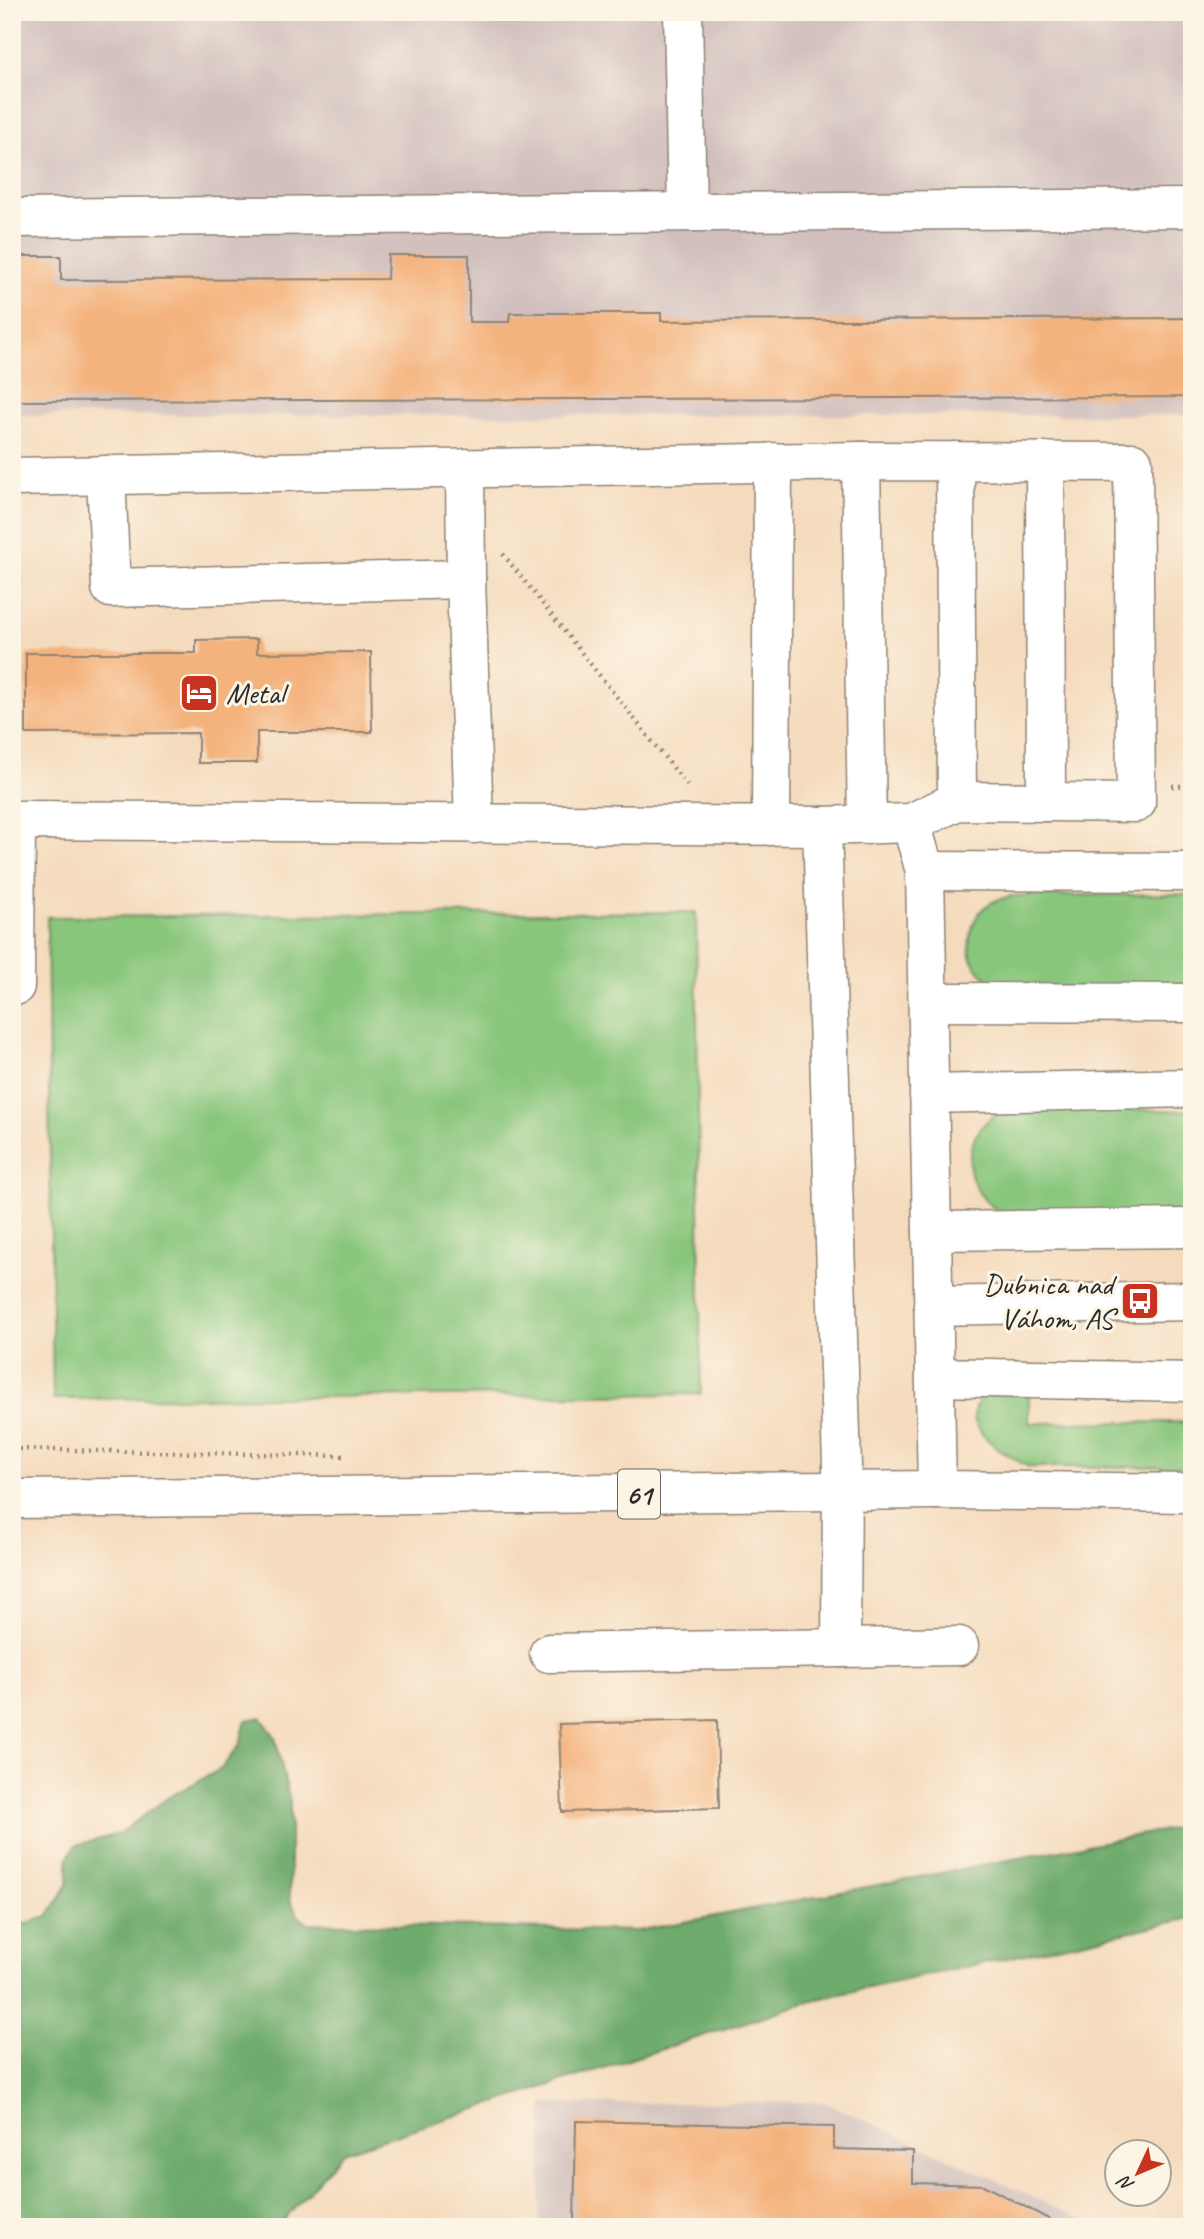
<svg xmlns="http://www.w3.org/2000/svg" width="1204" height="2239" font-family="Caveat,sans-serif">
<rect width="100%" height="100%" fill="#fcf5e5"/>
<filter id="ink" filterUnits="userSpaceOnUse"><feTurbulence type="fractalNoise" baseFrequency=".0143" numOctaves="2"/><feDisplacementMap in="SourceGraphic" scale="14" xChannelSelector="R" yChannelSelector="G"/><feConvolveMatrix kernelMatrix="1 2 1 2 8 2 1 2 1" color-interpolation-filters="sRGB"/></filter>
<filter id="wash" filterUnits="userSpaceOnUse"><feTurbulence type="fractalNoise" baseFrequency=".00686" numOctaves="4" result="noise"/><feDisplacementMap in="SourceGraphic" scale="28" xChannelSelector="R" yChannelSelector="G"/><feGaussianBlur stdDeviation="1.57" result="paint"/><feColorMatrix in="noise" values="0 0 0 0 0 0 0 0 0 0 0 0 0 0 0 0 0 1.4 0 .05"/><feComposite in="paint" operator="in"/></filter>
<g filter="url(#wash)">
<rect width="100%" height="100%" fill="#f5dbbe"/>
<g fill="#d1c0bd">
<rect x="12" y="12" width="1180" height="403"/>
<polygon points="825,2102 1099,2227 539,2227 543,2104"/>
</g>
<g fill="#88c67c" stroke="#5a7854" stroke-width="2">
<path d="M1192 894V987L1005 989C979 977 963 958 972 929 975 917 980 909 991 903 997 899 1005 898 1012 896Z"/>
<polygon points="696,912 701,1394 53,1399 47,917"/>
<path d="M1038 1107 1192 1111V1213L1016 1214C1009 1213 1000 1213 995 1209 958 1183 962 1127 1005 1110 1014 1106 1027 1108 1038 1107Z"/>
<polygon points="1029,1390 1029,1423 1192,1422 1192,1467 1029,1467 999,1450 983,1435 974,1420 975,1407 984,1395"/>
</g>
<polygon fill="#6eab6c" stroke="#4c6b4c" stroke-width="2" points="261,1717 275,1737 290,1802 290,1899 297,1915 309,1923 637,1931 1192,1825 1192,1918 817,1999 343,2152 278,2227 12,2227 12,1927 48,1917 68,1884 68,1858 76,1845 119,1834 167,1798 221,1769 240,1744 246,1720"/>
<g id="blocks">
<g fill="#f4b27d">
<polygon points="388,255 469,255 469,322 509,322 510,313 661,313 661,321 1192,318 1192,397 12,401 12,256 61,256 61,280 387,279"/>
<polygon points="257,639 257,653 371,652 372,732 257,732 257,763 198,763 198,733 26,734 26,653 196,653 196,640"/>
<polygon points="717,1720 719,1808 562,1812 559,1724"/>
<polygon points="576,2121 834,2127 834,2149 913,2151 913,2183 983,2185 1064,2227 574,2227"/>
</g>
</g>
</g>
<g filter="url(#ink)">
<use href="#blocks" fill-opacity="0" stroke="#908374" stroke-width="2"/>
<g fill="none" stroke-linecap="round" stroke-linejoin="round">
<g stroke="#908374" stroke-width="41">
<g id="minor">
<polyline points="683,12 687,212"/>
<polyline points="12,218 1192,208"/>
<polyline points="861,461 867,825"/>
<polyline points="955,461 957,801"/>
<polyline points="1045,461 1046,802"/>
<polyline points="465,468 466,579 474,824"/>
<polyline points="106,475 111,588 466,579"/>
<polyline points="12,477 861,461 1133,462 1136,803 957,801 911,823 822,826 16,820 15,986 12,986"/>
<polyline points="911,823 925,871 937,1490"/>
<polyline points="771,826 773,462"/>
<polyline points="822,826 842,1466 841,1648"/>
<polyline points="925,871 1192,872"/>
<polyline points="928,1002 1192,1003"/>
<polyline points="929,1094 1192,1088"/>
<polyline points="932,1231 1192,1228"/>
<polyline points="933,1306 1192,1301"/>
<polyline points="935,1377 1192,1382"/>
<polyline points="549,1653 959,1646"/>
</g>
</g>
<g stroke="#908374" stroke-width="41">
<polyline id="major" points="12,1499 937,1490 1192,1493"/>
</g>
<g stroke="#908374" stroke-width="4.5" stroke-dasharray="2 5" stroke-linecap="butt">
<polyline points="503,554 690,789"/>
<polyline points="1172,786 1192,786"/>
<polyline points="12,1449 344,1456"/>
</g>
<use href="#minor" stroke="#fff" stroke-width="38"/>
<use href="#major" stroke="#fff" stroke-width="38"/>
</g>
</g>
<defs>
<g id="hotel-square" transform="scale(2.0125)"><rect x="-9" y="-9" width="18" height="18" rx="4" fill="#c8321e" stroke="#fcf5e5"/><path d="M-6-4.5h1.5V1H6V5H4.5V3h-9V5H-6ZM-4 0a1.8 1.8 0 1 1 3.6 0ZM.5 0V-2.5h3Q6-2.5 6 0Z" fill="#fff"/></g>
<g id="bus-square" transform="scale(2.0125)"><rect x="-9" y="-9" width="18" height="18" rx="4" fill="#c8321e" stroke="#fcf5e5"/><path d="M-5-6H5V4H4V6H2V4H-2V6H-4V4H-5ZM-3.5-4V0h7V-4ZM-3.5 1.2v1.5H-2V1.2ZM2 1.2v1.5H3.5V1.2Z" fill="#fff"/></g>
</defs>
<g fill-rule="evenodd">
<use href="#hotel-square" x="199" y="693"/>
<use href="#bus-square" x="1140" y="1301"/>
</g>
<g text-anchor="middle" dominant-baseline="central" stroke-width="6" stroke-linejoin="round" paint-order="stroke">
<rect fill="#fcf5e5" stroke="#6a6863" stroke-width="2" x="618" y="1469.5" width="42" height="49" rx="5"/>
<g font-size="28" font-weight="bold" fill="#2b2b2b">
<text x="639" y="1494">61</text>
</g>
<g font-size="30" fill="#2b2b2b" stroke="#fcf5e5" text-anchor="start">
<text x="226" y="693">Metal</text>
<text x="1113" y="1284" text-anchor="end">Dubnica nad<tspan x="1113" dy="34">Váhom, AS</tspan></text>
</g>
</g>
<rect width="1204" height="2239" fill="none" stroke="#fcf5e5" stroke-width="42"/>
<g transform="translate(1138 2173) rotate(226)"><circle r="33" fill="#fcf5e5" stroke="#a8a49b" stroke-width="2"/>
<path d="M0-5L12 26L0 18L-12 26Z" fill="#c8321e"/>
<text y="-10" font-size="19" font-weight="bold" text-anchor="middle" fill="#2b2b2b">N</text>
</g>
</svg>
